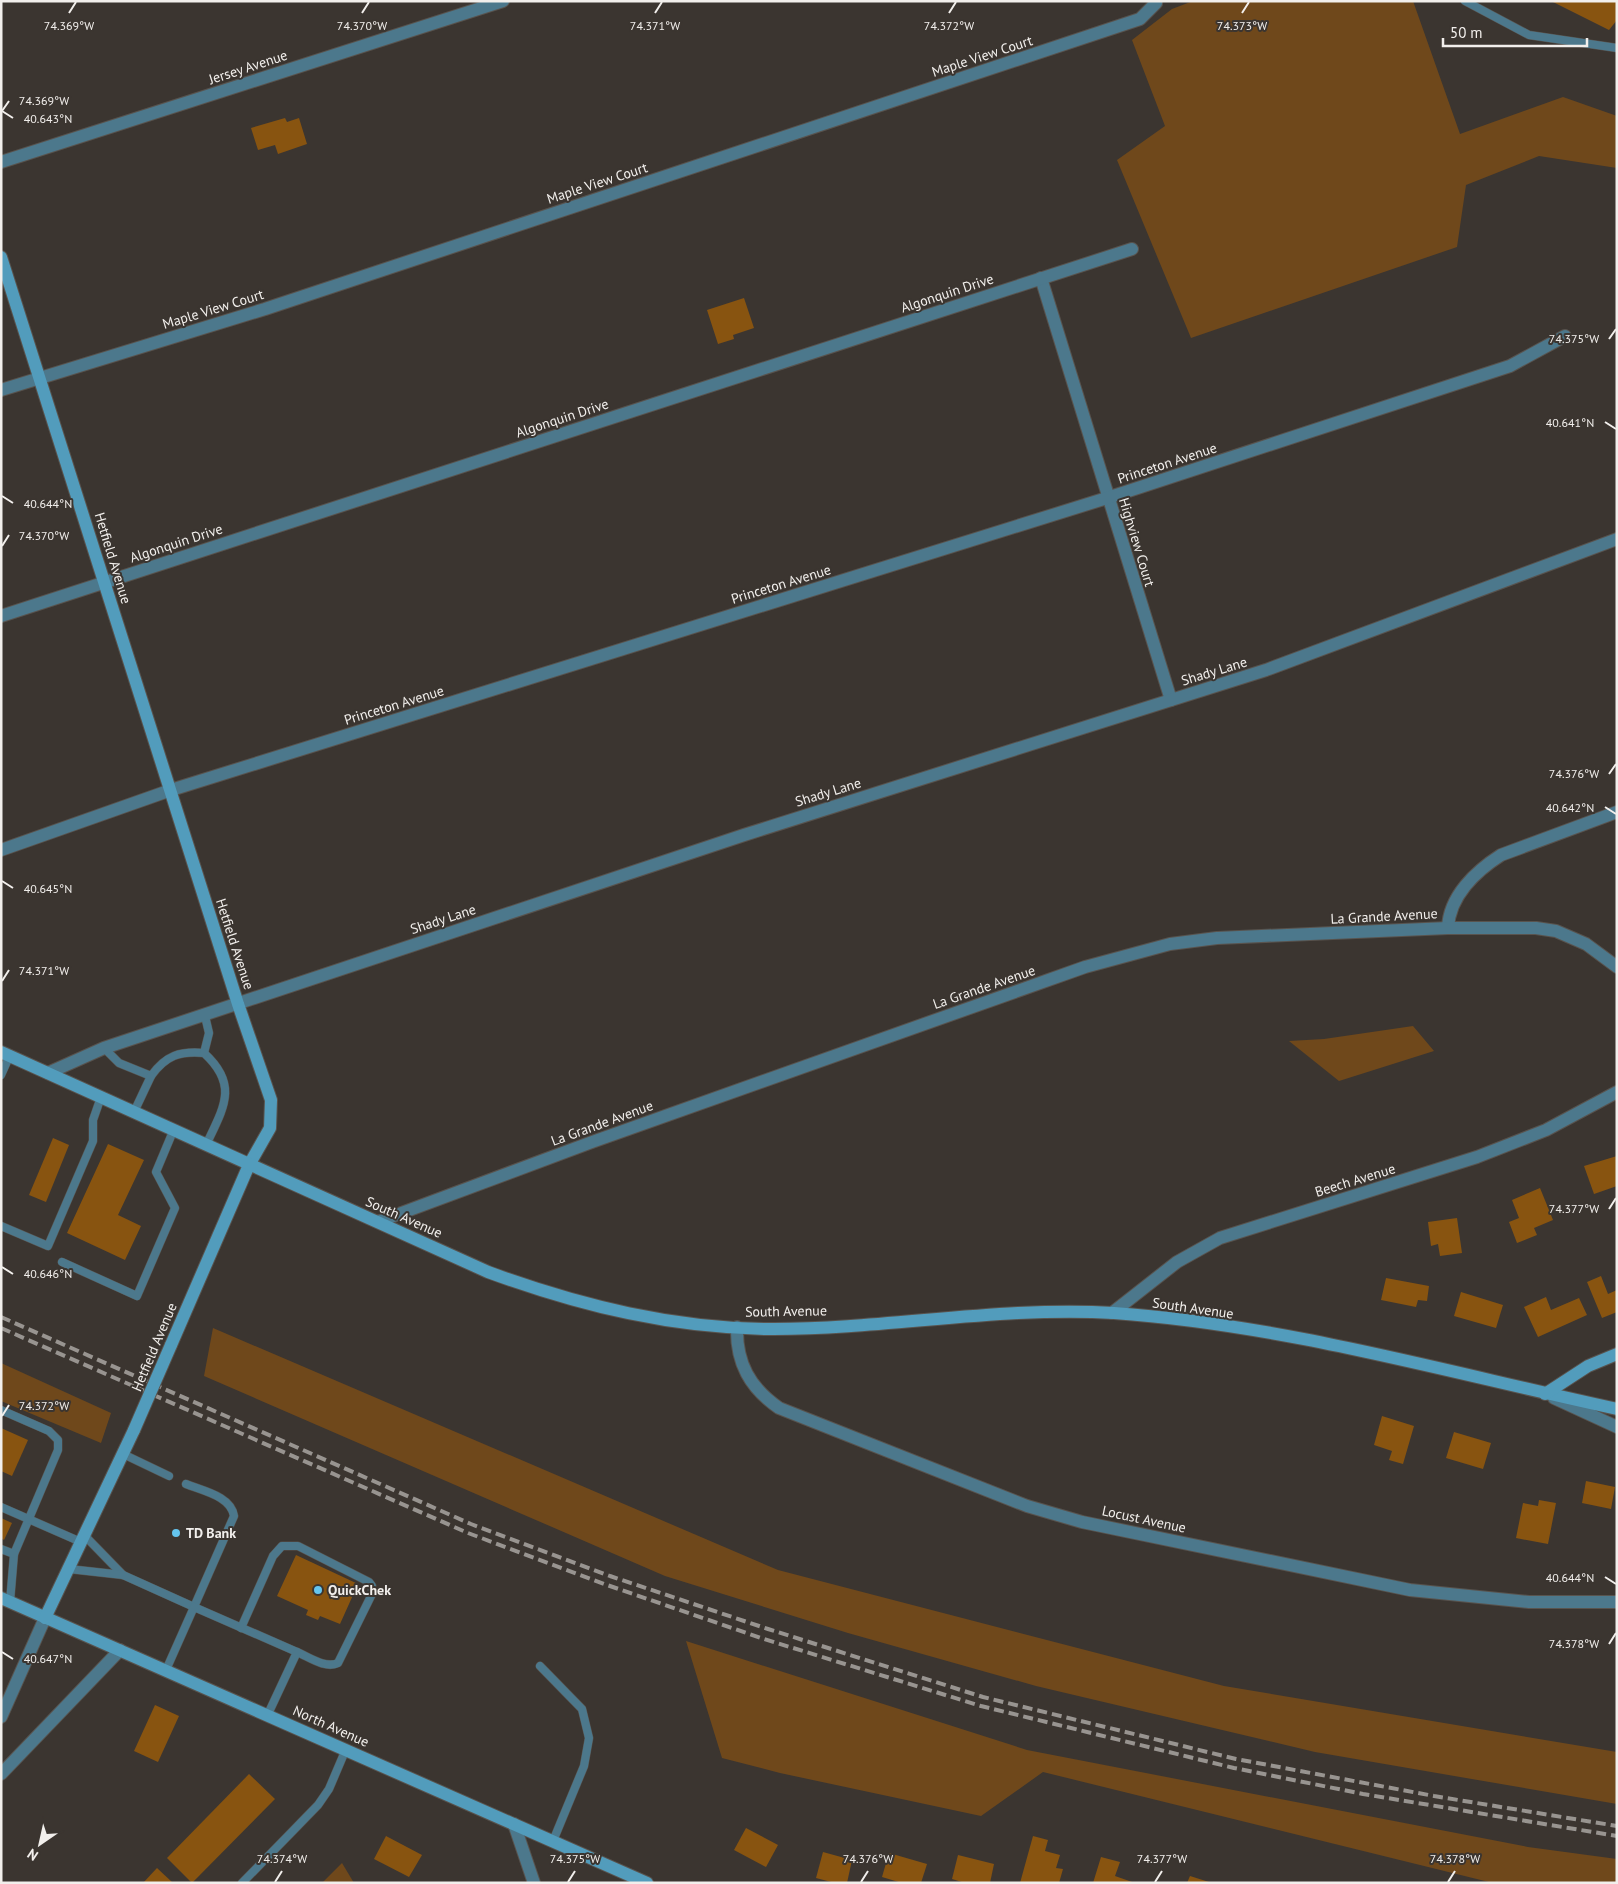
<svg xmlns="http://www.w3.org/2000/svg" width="1618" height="1884" font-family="'PT Sans',sans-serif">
<rect width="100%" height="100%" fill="#3b3530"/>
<g fill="#6f481b">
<polygon points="1193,1 1413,1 1460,134 1563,97 1617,116 1617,168 1539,156 1466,185 1457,247 1191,338 1117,160 1165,126 1132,40 1172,9"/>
<polygon points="1413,1026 1434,1051 1339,1081 1289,1041 1324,1039"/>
<polygon points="213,1328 778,1570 1224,1686 1617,1752 1617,1804 1315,1752 1036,1686 848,1633 665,1576 204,1376"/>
<polygon points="1,1363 111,1413 101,1443 1,1401"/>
<polygon points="686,1641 1027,1750 1528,1847 1617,1859 1617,1883 1493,1883 1043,1772 981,1816 780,1773 722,1758"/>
<polygon points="342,1863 354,1883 322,1883"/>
</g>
<g fill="#885410">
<polygon points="1551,1 1617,1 1617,20 1609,30"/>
<polygon points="285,118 287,122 299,118 307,144 278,154 275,145 258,150 251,128"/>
<polygon points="744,298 754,328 733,335 734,339 718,344 707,310"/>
<polygon points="53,1138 69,1145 46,1202 29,1195"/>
<polygon points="108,1144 144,1160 118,1215 141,1226 125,1260 67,1233"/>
<polygon points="1617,1156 1617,1186 1594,1194 1584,1166"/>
<polygon points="1540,1188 1553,1220 1534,1228 1537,1235 1517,1243 1509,1222 1519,1218 1512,1200"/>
<polygon points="1457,1218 1462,1253 1440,1256 1438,1244 1431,1246 1428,1222"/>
<polygon points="1601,1276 1608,1294 1617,1290 1617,1312 1602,1318 1587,1282"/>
<polygon points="1386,1278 1429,1286 1427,1301 1418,1300 1416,1307 1381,1300"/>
<polygon points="1461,1292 1503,1305 1496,1328 1454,1316"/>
<polygon points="1546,1297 1551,1310 1579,1298 1587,1315 1538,1337 1524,1307"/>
<polygon points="1382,1416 1414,1426 1403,1464 1389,1460 1392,1451 1374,1445"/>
<polygon points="1,1428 28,1440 12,1476 1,1471"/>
<polygon points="1454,1432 1491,1443 1483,1469 1446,1458"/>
<polygon points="1586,1481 1615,1487 1611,1509 1582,1503"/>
<polygon points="1539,1500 1556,1503 1548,1544 1516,1538 1523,1503 1538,1506"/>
<polygon points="1,1518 12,1523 4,1540 1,1538"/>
<polygon points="296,1555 358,1584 340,1624 320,1616 318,1620 306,1615 308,1610 277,1596"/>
<polygon points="155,1705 179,1716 158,1762 134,1751"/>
<polygon points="249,1774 275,1799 192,1883 167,1858"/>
<polygon points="746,1828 778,1845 766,1867 734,1850"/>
<polygon points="386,1836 422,1855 409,1877 374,1859"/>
<polygon points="1033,1836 1048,1840 1045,1851 1060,1855 1056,1868 1063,1869 1059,1883 1020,1883"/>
<polygon points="823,1852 852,1860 847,1883 835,1883 816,1878"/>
<polygon points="889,1853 927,1864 921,1883 902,1883 882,1877"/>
<polygon points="958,1855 994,1864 990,1883 965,1883 952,1879"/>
<polygon points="1101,1857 1120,1862 1115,1876 1135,1883 1093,1883"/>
<polygon points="157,1868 173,1883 143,1883"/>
<polygon points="1190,1876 1209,1882 1209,1883 1187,1883"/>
</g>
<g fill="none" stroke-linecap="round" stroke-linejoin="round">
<g stroke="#58534e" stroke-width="9">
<g id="lane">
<polyline points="1465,1 1529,35 1617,48"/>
<path d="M104 1048 119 1063 151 1076C166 1055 180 1051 204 1053 239 1085 224 1107 206 1145"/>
<polyline points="204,1053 209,1033 205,1016"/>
<polyline points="1,1075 10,1055"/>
<polyline points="134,1112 151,1076"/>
<polyline points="1,1226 48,1246 93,1141 93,1120 101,1097"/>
<polyline points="62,1262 137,1296 175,1208 156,1172 174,1129"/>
<polyline points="1,1410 49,1431 58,1440 58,1450 14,1554 10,1602"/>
<polyline points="123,1454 169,1476"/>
<polyline points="1,1507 81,1542"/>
<polyline points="84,1535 123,1575"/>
<polyline points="1,1549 14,1554"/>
<path d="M69 1569 123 1575 194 1607 234 1516C231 1496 203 1491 186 1484"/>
<path d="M241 1628 273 1556 282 1546H298L369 1582 372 1586V1594L338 1663C325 1669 309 1657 297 1652"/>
<polyline points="540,1666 582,1709 589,1738 584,1766 553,1841"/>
<polyline points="166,1670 194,1607 297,1652 268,1714"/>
<polyline points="242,1883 318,1805 329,1789 346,1749"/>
</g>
</g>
<g stroke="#58534e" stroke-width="14">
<g id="street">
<polyline points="1,162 503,1"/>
<polyline points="1041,278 1171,700"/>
<polyline points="1,390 265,309 1140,19 1156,3 1155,1"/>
<polyline points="1,616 1132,249"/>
<polyline points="1,850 171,790 1107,498 1510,366 1565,336"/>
<path d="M1448 928C1449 896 1476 871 1501 855L1617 812"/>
<polyline points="48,1073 104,1048 744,835 1266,670 1617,539"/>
<polyline points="380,1221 592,1142 1085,967 1170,944 1217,938 1448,928 1536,928 1556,931 1586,944 1617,967"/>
<polyline points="1112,1313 1177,1262 1220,1238 1477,1157 1546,1130 1617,1092"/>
<path d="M737 1327C736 1363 750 1388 779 1408L1027 1506 1082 1522 1410 1590 1529 1602H1617"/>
<polyline points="1554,1398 1617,1427"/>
<polyline points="1,1717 45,1618"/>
<polyline points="1,1774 120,1650"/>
<polyline points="514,1824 534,1883"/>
</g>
</g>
<g stroke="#58534e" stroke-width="14">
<g id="secondary">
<polyline points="1,257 238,1004 271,1100 270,1128 249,1165 171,1345"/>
<path d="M1 1052 488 1272C581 1306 675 1329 774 1329 887 1329 1001 1306 1114 1313 1285 1325 1450 1373 1617 1409"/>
<polyline points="1545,1394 1588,1366 1617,1354"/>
<polyline points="1,1598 647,1883"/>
<polyline points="45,1618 134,1430"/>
</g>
</g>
<use href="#lane" stroke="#4c788c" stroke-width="8"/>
<use href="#street" stroke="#4c788c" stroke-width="12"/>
<use href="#secondary" stroke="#529cbc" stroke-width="12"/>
<g stroke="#989490" stroke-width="4" stroke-dasharray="10 5" stroke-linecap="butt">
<polyline points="1,1317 471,1524 610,1576 768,1629 983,1697 1236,1759 1434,1796 1617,1826"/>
<polyline points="1,1328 468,1533 607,1585 764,1639 981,1706 1234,1768 1363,1794 1617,1836"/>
</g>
<g stroke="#58534e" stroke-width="14" stroke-linecap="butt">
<polyline id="secondary-bridge" points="134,1430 171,1345"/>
</g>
<use href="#secondary-bridge" stroke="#529cbc" stroke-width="12"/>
</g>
<path fill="none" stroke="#f2efec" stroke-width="2" d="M69 13 76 2M362 13 369 2M655 13 662 2M949 13 956 2M1242 13 1249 2M2 111 9 101M2 111 13 118M1609 339 1616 329M1605 422 1616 429M2 496 13 503M2 546 9 535M1609 774 1616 764M1605 807 1616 814M2 881 13 888M2 981 9 970M1609 1209 1616 1198M2 1267 13 1274M2 1416 9 1405M1605 1577 1616 1584M1609 1644 1616 1633M2 1652 13 1659M275 1882 282 1871M568 1882 575 1871M861 1882 868 1871M1155 1882 1162 1871M1448 1882 1455 1871"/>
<g fill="#65c5ee" stroke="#3b3530" stroke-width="2">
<circle cx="176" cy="1533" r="5"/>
<circle cx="318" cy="1590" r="5"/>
</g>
<g text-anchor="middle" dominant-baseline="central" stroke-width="4" stroke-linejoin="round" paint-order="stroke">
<g font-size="14" fill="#f2efec" stroke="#3b3530">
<text transform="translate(982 56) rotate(-18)">Maple View Court</text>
<text transform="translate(248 67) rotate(-18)">Jersey Avenue</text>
<text transform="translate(597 183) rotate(-18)">Maple View Court</text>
<text transform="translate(947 293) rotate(-18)">Algonquin Drive</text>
<text transform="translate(213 309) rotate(-17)">Maple View Court</text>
<text transform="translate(562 418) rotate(-18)">Algonquin Drive</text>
<text transform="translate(1167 463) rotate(-18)">Princeton Avenue</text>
<text transform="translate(1137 542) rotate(73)">Highview Court</text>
<text transform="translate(176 543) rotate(-18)">Algonquin Drive</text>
<text transform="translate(113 558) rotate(73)">Hetfield Avenue</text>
<text transform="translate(781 584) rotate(-17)">Princeton Avenue</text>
<text transform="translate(1214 671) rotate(-17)">Shady Lane</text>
<text transform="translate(394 705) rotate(-17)">Princeton Avenue</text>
<text transform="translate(828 792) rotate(-17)">Shady Lane</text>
<text transform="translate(1384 916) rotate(-3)">La Grande Avenue</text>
<text transform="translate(443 919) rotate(-18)">Shady Lane</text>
<text transform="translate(235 944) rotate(72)">Hetfield Avenue</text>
<text transform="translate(984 987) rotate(-19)">La Grande Avenue</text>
<text transform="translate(602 1123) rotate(-20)">La Grande Avenue</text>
<text transform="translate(1355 1180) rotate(-17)">Beech Avenue</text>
<text transform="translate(404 1217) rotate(24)">South Avenue</text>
<text transform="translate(1193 1308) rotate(8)">South Avenue</text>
<text transform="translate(786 1311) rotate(-1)">South Avenue</text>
<text transform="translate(154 1347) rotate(-67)">Hetfield Avenue</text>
<text transform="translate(1144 1519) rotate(12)">Locust Avenue</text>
<text transform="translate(331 1726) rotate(24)">North Avenue</text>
</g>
<g font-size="14" font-weight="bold" fill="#f2efec" stroke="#3b3530" text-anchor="start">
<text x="186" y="1533">TD Bank</text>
<text x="328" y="1590">QuickChek</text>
</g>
</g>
<g font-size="12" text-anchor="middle" fill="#f2efec" stroke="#3b3530" stroke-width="4" stroke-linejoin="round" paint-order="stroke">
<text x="69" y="30">74.369°W</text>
<text x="362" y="30">74.370°W</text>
<text x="655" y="30">74.371°W</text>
<text x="949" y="30">74.372°W</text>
<text x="1242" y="30">74.373°W</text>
<text x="44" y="105">74.369°W</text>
<text x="48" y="123">40.643°N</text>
<text x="1574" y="343">74.375°W</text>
<text x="1570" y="427">40.641°N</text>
<text x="48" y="508">40.644°N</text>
<text x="44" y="540">74.370°W</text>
<text x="1574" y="778">74.376°W</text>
<text x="1570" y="812">40.642°N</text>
<text x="48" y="893">40.645°N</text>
<text x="44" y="975">74.371°W</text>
<text x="1574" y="1213">74.377°W</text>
<text x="48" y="1278">40.646°N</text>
<text x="44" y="1410">74.372°W</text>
<text x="1570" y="1582">40.644°N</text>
<text x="1574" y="1648">74.378°W</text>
<text x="48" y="1663">40.647°N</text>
<text x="282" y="1863">74.374°W</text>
<text x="575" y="1863">74.375°W</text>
<text x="868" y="1863">74.376°W</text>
<text x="1162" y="1863">74.377°W</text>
<text x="1455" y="1863">74.378°W</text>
</g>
<rect width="1618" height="1884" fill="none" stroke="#f2efec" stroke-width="5"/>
<g transform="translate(40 1844) rotate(214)" stroke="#3b3530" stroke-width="4" paint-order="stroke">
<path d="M0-4L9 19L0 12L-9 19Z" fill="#f2efec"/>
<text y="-8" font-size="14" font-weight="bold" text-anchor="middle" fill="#f2efec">N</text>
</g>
<path d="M1443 38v8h144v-8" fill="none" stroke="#f2efec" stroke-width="2.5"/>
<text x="1450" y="38" font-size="15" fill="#f2efec" stroke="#3b3530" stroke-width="4" paint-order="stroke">50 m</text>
</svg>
